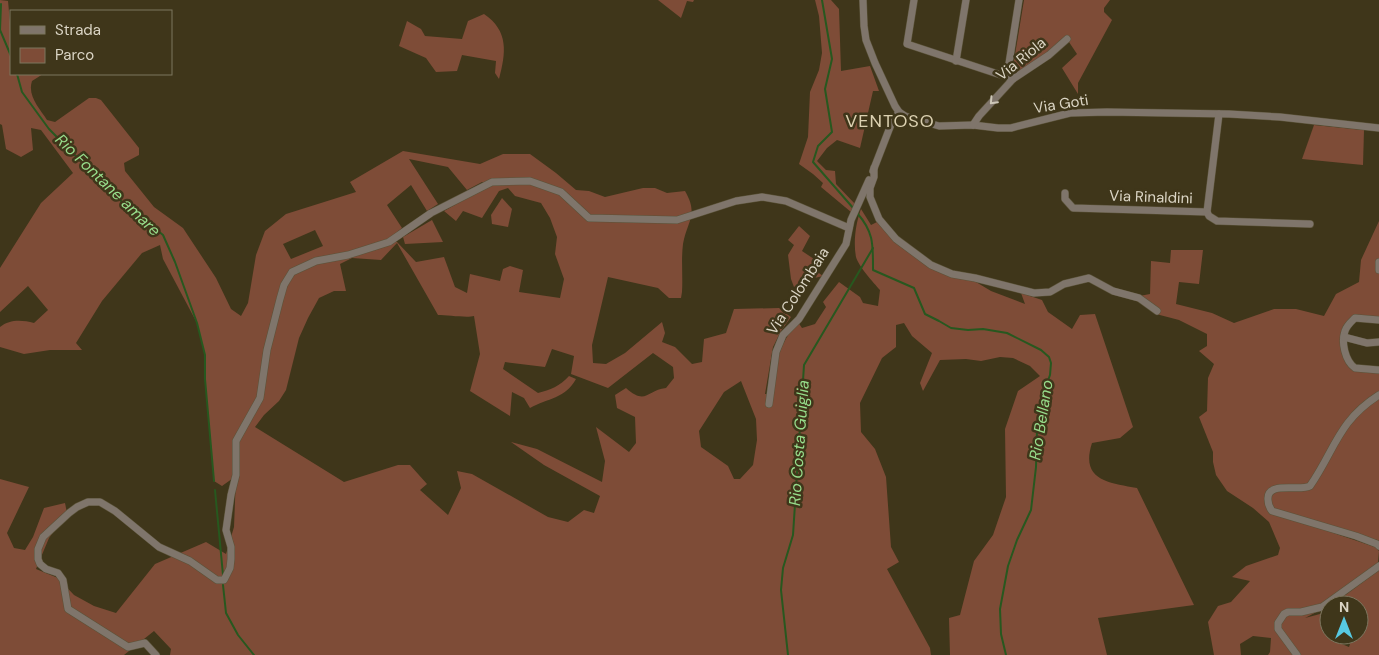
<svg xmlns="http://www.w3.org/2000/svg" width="1379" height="655" font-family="'DM Sans',sans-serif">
<rect width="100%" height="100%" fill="#3f361a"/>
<g fill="#7e4c37" fill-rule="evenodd">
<path d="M0 0 8 1 11 33V74H43L32 81C27 96 40 109 47 120L55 122 89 98H96L101 100 139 148V155L124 163 125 171 154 207 183 228 216 278 231 309 241 316 248 303 256 255 265 231 286 214 356 192 350 182 403 151 480 164 503 154H530L556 173 576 190 589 191 605 197 643 188H655L667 193 685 191C699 215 687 221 683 244 681 260 683 276 682 292L681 298H669L658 288 608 277 592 345 593 363 606 364 625 353 662 322 665 333 662 342 675 347 692 364 702 362 704 339 726 333 734 309 779 308 791 317 781 331 773 347 765 394H773C777 362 776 348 798 322L802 328 815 324 826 307 823 302 839 282 860 297 863 303 878 306 880 290C873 282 859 267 856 257 853 242 856 222 861 209L871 225 877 222 893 240 929 267 976 282 991 291 1025 304 1021 293 1042 300 1048 312 1072 329 1080 315 1095 314 1133 427 1120 438 1092 443C1080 480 1108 483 1137 488L1194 605 1098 618 1107 655H950L949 618 960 615 974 561 993 535 1006 497 1005 429 1018 391 1040 376 1030 366 1013 358 1000 357 981 361 966 359 940 360 923 391 920 383 932 353 912 336 904 323 896 325V347L882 358 860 403 861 432 875 449 886 477 891 547 899 562 887 569 930 648 931 655H170L171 649 154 631 124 655H0V479L29 487 7 533 14 548 25 550 33 537 44 508 65 503 67 513 49 538 36 569 58 578 74 595 94 606 116 613 155 564 206 542 226 554 234 527 236 476 222 486 214 481 205 379V355L197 323 163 259 160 245 142 253 102 301 76 343 82 350H50L24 354 0 347V327C10 319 22 320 34 323L48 310 28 286 0 312V268L41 203 73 173 41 130 31 128 33 150 21 157 6 149 2 125 0 124ZM409 159 448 167 467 190 482 182 490 185 444 211 456 221 463 211 482 218 499 191 508 188 515 196 541 203 550 218 557 237 555 254 564 279 560 298 519 292 523 270 510 266 503 269 500 281 470 274 467 293 455 287 444 257 416 262 397 242 386 241 402 228 387 205 411 185 427 211 438 204ZM315 230 323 246 291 259 283 244ZM397 243 438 315C447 315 467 318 474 316L480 354 470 391 510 416 512 392 524 398 530 408C548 398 565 399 576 379L569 376C560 386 550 390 538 393L503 369 505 362 545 367 552 349 574 356 571 374 608 388 653 353 673 367 674 378 666 388C647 390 646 406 626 388L615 395 617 408 635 417 636 443 629 452 596 427 605 461 602 482 537 449 511 442 544 465 600 496 594 513 584 510 568 522 548 517 472 474 457 471 461 488 448 515 420 490 427 484 410 465H398L344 482 255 427 264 415 279 401 286 390 299 338 308 318 319 298 334 291H346L340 264 352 258 381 260ZM741 381 756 419 757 440 753 465 740 479H734L728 466 701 447 699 431 724 392Z"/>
<polygon points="658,0 694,0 693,2 687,1 681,18"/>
<polygon points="815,0 831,0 839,9 841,71 870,66 879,91 873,91 860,148 837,140 827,148 817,161 826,170 835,171 836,184 855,204 851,212 821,187 823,183 813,174 799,164 808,137 810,92 819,70 822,53 819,16"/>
<polygon points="1024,0 1110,0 1104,8 1104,12 1112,20 1078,83 1078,94 1062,68 1077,54 1067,39 1018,76 1012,73"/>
<path d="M484 14C509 31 506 53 499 79L495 73 496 61 462 55 457 71 436 72 426 58 399 46 407 21 421 29 425 36 462 39 468 21Z"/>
<polygon points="1314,125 1364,130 1363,165 1302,159"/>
<polygon points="502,198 512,209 508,227 492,224 491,215"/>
<polygon points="432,220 443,242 405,244 403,237"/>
<polygon points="1379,221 1379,324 1373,319 1355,318 1344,337 1352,366 1379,370 1379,541 1375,539 1370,541 1310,525 1375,547 1379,551 1378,563 1326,607 1305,618 1320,614 1329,607 1329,635 1334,635 1332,640 1349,647 1353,635 1359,635 1359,605 1332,605 1379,570 1379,655 1268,655 1270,652 1271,638 1253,636 1240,644 1241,655 1214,655 1208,622 1218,606 1231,602 1250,581 1232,577 1246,566 1278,555 1280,548 1269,522 1253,508 1227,491 1216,475 1213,462 1213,452 1199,417 1207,411 1208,378 1214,364 1199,351 1207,346 1207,334 1179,320 1156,314 1139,302 1129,298 1150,294 1151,261 1170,263 1171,250 1203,250 1199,284 1179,282 1176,304 1212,313 1234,323 1274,309 1296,309 1324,316 1336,294 1359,282 1361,260"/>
<polygon points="799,226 810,236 802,251 820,263 816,271 823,276 802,281 794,287 791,279 788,255 794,245 788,240"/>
</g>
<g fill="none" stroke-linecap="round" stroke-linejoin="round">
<g stroke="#27581f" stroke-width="2">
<polyline points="822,0 832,59 825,89 832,132 818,146 813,162 854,209"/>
<polyline points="1,4 0,30 11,56"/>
<polyline points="17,74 22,92 49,129 115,196 163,235 175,262 197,323 205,355 205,379 214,481"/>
<path d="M857 213C874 232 873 245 873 270L914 288 925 314 939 321 951 328 968 330 983 329 1007 333 1041 350 1049 357 1051 363 1050 375 1043 394 1037 430 1036 467 1031 510 1017 540 1008 566 1000 609 1001 634 1006 655"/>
<polyline points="215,490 223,575"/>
<polyline points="223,585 226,613 238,635 254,655"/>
<polyline points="788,655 781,590 783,568 793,535 804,365 873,248"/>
</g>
<g stroke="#5b5339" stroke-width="8">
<g id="minor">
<polyline points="863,0 864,26 866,40 875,63 895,106 899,112 905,116 939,126 973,125 998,128 1011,128 1070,113 1107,112 1229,114 1280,117 1379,128"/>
<polyline points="914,0 907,44 1013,79"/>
<polyline points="956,61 966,0"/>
<polyline points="1007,76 1019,0"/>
<polyline points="973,125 979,116 1013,79 1049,55 1067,39"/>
<polyline points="874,168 874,177 870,188 870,197 879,219 896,239 931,265 952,274 975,278 1034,293 1050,292 1064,284 1089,278 1113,291 1139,298 1157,311"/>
<polyline points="873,171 892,122 899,112"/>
<polyline points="1065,193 1065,199 1073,208 1207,212 1219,114"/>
<polyline points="1207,212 1209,216 1217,221 1310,224"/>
<polyline points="1379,262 1379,270"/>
<path d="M1379 320 1355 318C1351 322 1347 325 1345 331 1341 342 1345 361 1355 368L1379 370"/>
<polyline points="1344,337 1367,343 1379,342"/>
<path d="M1379 395C1338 421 1335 450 1310 486 1300 492 1266 480 1268 500 1268 505 1269 507 1272 511L1356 536 1377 544 1379 546"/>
<polyline points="769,404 776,352 783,335 799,319 846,244 851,220 869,180"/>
<polyline points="156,655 145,643 128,647 68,609 63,580 58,573 46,569 40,564 38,559 38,549 43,537 69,513 77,507 88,502 100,502 115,511 159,547 190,561 217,580 224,580 230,568 231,559 231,547 226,530 231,495 236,475 236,441 260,398 267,350 280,299 284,285 292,272 316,261 348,255 389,242 431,213 492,182 530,181 561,192 589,218 677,220 736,201 762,197 786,201 849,228"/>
<polyline points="1297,655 1278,629 1278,623 1284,614 1288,612 1301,612 1322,607 1379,566"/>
</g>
</g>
<use href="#minor" stroke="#7f756b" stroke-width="7"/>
</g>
<defs><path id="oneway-chevron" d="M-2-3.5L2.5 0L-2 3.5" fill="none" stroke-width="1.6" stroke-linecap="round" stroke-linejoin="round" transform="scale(1.25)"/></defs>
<use stroke="#cdc7b8" href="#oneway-chevron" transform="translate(993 101) rotate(133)"/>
<g text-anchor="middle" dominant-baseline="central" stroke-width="5" stroke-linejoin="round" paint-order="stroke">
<g font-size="15" fill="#dbd5c5" stroke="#3f361a">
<text transform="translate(1021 59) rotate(-39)">Via Riola</text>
<text transform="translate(1061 104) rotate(-9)">Via Goti</text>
<text transform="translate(1151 197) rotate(2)">Via Rinaldini</text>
<text transform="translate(798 291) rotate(-57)">Via Colombaia</text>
</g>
<g font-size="16" font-style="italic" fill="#97dd8b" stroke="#3f361a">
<text transform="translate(108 185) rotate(44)">Rio Fontane amare</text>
<text transform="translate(1041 420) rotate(-81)">Rio Bellano</text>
<text transform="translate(799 443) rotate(-86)">Rio Costa Guiglia</text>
</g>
<g font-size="18" letter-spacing="1" fill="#dcd1b1" stroke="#3f361a">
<text x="890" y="121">VENTOSO</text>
</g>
</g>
<rect x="10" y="10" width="162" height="65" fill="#3f361a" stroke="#7d765e"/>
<rect x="20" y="26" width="25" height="8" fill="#7f756b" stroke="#7d765e"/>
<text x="55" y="35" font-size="15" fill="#dbd5c5">Strada</text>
<rect x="20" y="48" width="25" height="15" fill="#7e4c37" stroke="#7d765e"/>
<text x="55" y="60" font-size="15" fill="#dbd5c5">Parco</text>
<g transform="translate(1344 620)"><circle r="24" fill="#3f361a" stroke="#7d765e"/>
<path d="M0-4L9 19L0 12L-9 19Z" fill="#57c9e2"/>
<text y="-8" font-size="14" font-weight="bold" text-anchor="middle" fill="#dbd5c5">N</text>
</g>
</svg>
